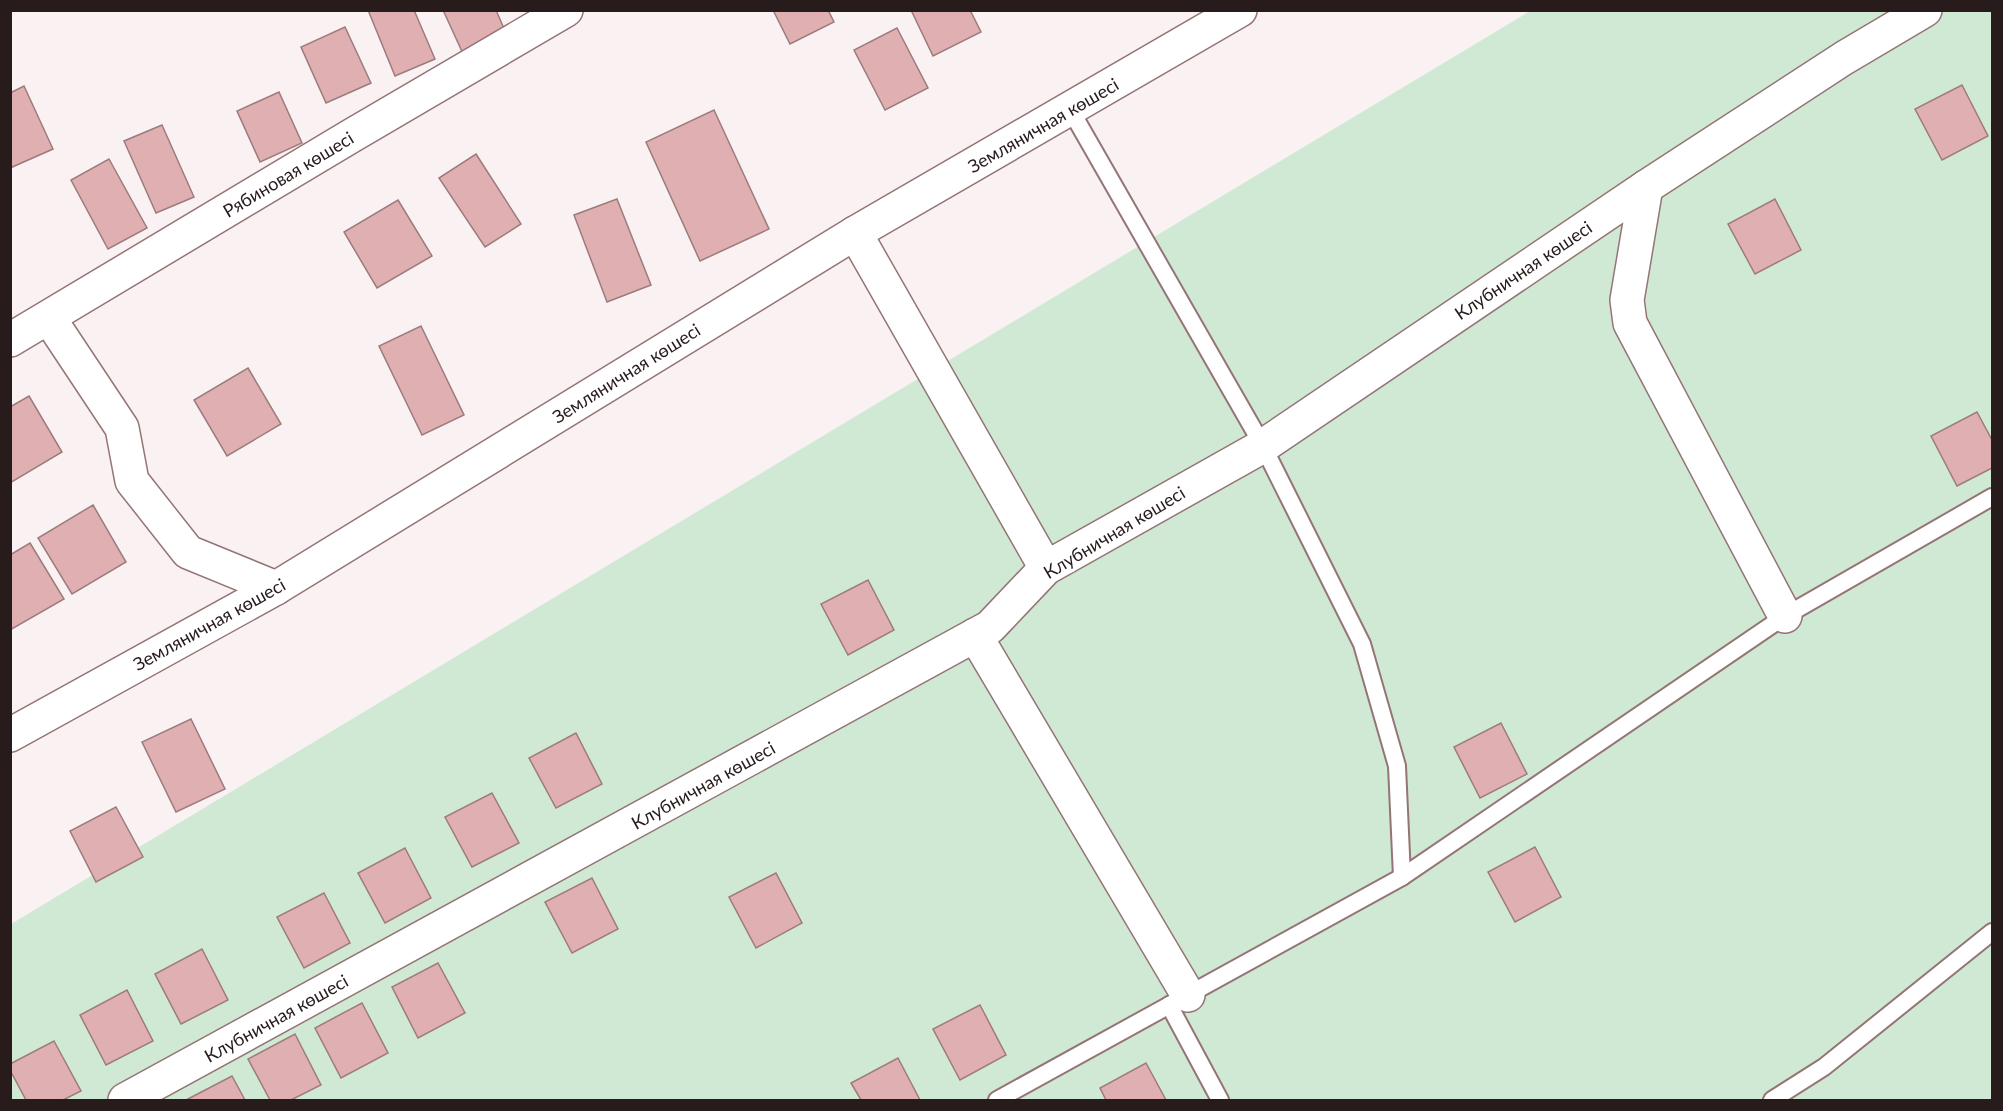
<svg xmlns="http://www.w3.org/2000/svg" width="2003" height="1111" font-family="Lato,sans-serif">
<rect width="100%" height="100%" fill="#faf2f2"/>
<polygon fill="#d0e9d4" points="1530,11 1992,11 1992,1100 11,1100 11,924"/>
<g fill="#e0afb2" stroke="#9d7b7d" stroke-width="1.5">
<polygon points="368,10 414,10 435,59 395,76"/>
<polygon points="443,10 496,10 508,38 465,58"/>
<polygon points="773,10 828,10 834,22 790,44"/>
<polygon points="911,10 970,10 981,32 933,56"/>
<polygon points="345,27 371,83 326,103 301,47"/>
<polygon points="897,28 928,88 885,110 854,50"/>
<polygon points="1962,85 1988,136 1942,160 1915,109"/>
<polygon points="24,86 53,149 10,168 10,93"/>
<polygon points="279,92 302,143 260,162 237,111"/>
<polygon points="714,110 769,229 700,261 646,142"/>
<polygon points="162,125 194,197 156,213 124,141"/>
<polygon points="476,154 521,224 485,247 439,178"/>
<polygon points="109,159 147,228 108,249 71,180"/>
<polygon points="617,199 651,285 607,302 574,215"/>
<polygon points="1775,199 1801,250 1755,274 1728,224"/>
<polygon points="398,200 432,256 377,288 344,232"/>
<polygon points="421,326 464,415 422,435 379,346"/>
<polygon points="248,368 281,424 227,456 194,400"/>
<polygon points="29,396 62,452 10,483 10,407"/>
<polygon points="1977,412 1992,440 1992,468 1957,486 1931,436"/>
<polygon points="93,505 126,562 72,594 38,538"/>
<polygon points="30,543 64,599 10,630 10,555"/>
<polygon points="868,580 894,630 848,655 821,604"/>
<polygon points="191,719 225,789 176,812 142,742"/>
<polygon points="1501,723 1527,774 1480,798 1454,747"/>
<polygon points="576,733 602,784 556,808 529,758"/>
<polygon points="492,793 519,843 472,867 445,817"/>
<polygon points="116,807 143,857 96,882 70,831"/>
<polygon points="1535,847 1561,897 1515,922 1488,872"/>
<polygon points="405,848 431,898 385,923 358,873"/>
<polygon points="776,873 802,923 756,948 729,897"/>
<polygon points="592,878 618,929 572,953 545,902"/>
<polygon points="324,893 350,943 304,968 277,917"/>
<polygon points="202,949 228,1000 181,1024 155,974"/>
<polygon points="438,963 465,1013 418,1038 392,987"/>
<polygon points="127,990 153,1041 106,1065 80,1015"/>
<polygon points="362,1003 388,1053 341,1078 315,1028"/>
<polygon points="980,1005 1006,1055 960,1080 933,1029"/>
<polygon points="295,1034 321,1085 291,1100 270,1100 248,1059"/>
<polygon points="54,1041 81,1091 63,1100 26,1100 10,1070 10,1064"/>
<polygon points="898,1058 920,1100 861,1100 851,1083"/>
<polygon points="1146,1063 1166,1100 1106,1100 1100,1088"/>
<polygon points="232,1076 245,1100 186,1100"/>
</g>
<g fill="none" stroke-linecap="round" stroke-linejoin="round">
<g stroke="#957476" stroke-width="20">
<g id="service">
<polyline points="1070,109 1263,446 1362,644 1397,766 1402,877"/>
<polyline points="1169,1005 1220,1100"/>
<polyline points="997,1100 1402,877 1785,616 1992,497"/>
<polyline points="1772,1100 1824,1067 1992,932"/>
</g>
</g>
<g stroke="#957476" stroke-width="36">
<g id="minor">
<polyline points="1646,187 1627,300 1630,323 1785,616"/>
<polyline points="855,233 1046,568"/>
<polyline points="49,318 122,428 132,481 188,552 276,588"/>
<polyline points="10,340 351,136 566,10"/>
<polyline points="975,635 1188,995"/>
<polyline points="10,735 276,588 855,233 1240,10"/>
<polyline points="125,1100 990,627 1046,568 1263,446 1646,187 1844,58 1925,10"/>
</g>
</g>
<use href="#service" stroke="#fff" stroke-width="16"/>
<use href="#minor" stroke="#fff" stroke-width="33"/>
</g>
<g text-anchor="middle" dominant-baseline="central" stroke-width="6" stroke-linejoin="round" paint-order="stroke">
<g font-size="18" fill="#281b1c" stroke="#fff">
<text transform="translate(1043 125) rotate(-30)">Земляничная көшесі</text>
<text transform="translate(288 174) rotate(-31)">Рябиновая көшесі</text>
<text transform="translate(1523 270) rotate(-34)">Клубничная көшесі</text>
<text transform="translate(626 373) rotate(-32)">Земляничная көшесі</text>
<text transform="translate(1114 532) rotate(-31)">Клубничная көшесі</text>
<text transform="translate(209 624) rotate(-29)">Земляничная көшесі</text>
<text transform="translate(703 785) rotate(-29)">Клубничная көшесі</text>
<text transform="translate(276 1018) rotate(-29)">Клубничная көшесі</text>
</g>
</g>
<rect width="2003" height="1111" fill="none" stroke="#281b1c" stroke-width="24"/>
</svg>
